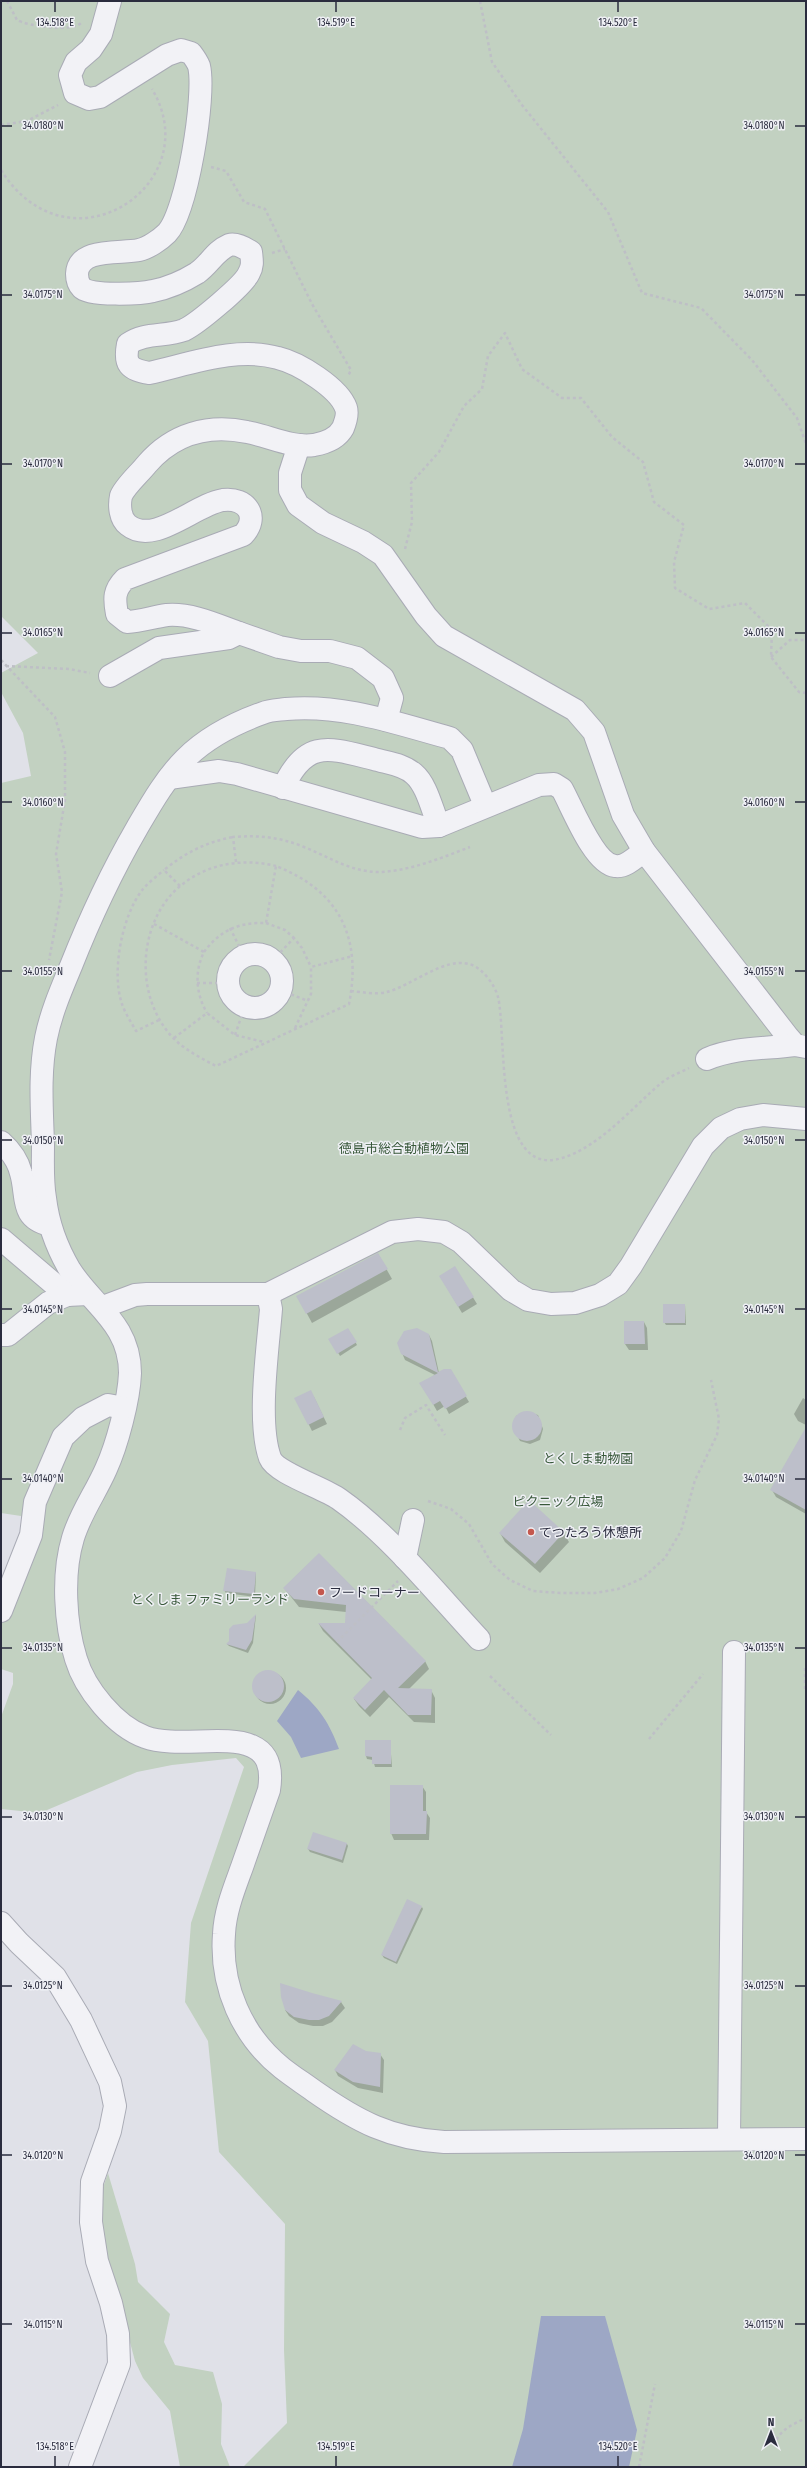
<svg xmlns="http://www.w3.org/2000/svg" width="807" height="2468" font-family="'Fira Sans Condensed','Noto Sans JP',sans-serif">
<rect width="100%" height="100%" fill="#e0e1e8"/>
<g fill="#c2d1c1">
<polygon points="1,1 806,1 806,2467 243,2467 287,2423 284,2350 285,2224 219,2152 208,2041 185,2002 191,1923 244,1767 236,1758 172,1765 137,1772 40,1813 1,1809 1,1717 13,1684 13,1673 1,1669 1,1598 21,1542 21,1516 1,1513 1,783 31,776 23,733 1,692 1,673 38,653 1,616"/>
<polygon points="108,2173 135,2264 138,2282 170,2314 164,2342 175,2365 213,2372 222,2404 221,2444 230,2467 180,2467 170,2411 143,2378 135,2361 95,2211"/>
</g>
<g fill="#9da7c5">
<path d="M298 1690C319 1707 330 1724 339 1749L301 1758 291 1737 277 1721Z"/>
<polygon points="541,2316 605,2316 637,2430 629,2467 512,2467 523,2429"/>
</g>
<g fill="#0003">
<polygon points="378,1254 392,1279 312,1323 298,1297"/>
<polygon points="455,1268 477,1304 462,1313 441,1277"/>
<polygon points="685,1305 686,1325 666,1325 664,1322"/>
<polygon points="644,1322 647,1328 648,1350 629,1350 625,1344"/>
<polygon points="348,1329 357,1345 340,1356 330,1339"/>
<polygon points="429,1335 432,1341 439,1373 450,1370 469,1402 449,1414 445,1406 437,1411 421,1383 435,1375 405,1360 402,1353"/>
<polygon points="314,1397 327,1424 312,1431 296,1398"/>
<polygon points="803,1398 806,1400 806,1425 798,1421 794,1414"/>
<polygon points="527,1412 538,1415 543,1429 540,1440 530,1444 520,1441 513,1427 516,1416"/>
<polygon points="806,1429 806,1514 776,1497 772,1490"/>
<polygon points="563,1532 569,1542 540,1573 505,1542 500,1533"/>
<polygon points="319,1554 425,1661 429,1669 409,1689 431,1690 435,1698 435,1723 414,1722 389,1697 370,1717 359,1706 354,1699 372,1680 323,1631 319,1624 346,1624 346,1612 299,1607 284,1588"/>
<polygon points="256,1572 255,1597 226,1593 224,1590"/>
<polygon points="256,1615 253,1643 248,1653 229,1646 227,1644"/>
<circle cx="270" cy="1688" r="16"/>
<polygon points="390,1741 392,1767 375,1767 373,1760 367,1759 366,1756"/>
<polygon points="422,1786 426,1792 426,1812 430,1818 429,1840 394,1840 391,1833"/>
<polygon points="347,1844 348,1846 343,1863 310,1852 308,1849"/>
<polygon points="422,1907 423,1909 397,1964 384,1958 382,1955"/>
<polygon points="341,2002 345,2008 332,2022 323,2026 313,2026 299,2023 289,2016 285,2010"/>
<polygon points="366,2052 380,2054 384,2060 383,2093 358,2088 338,2076 335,2070"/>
</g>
<g fill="#bdbfca">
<polygon points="378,1253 388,1269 306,1314 296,1296"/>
<polygon points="455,1266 474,1297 458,1307 439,1276"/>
<rect x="663" y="1304" width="22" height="19"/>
<polygon points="624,1321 644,1321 645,1344 624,1344"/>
<polygon points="348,1328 357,1342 337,1354 328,1339"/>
<polygon points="417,1328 429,1334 438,1372 444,1369 451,1369 467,1396 445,1409 440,1401 433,1405 419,1383 438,1373 401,1354 397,1343 404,1331"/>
<polygon points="311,1390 324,1417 308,1425 294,1398"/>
<circle cx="527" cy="1426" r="15"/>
<polygon points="806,1427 806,1510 770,1490"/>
<polygon points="529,1500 564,1532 535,1564 499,1533"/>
<polygon points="319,1553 426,1661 398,1688 432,1689 431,1715 408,1715 384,1690 365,1710 353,1698 372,1678 318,1623 345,1623 346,1605 294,1599 283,1588"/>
<polygon points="227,1568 256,1572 254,1594 223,1591"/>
<polygon points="256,1614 252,1640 246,1650 226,1644 229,1641 229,1629 233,1625 247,1623"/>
<circle cx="268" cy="1686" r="16"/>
<polygon points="365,1740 391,1740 391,1764 372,1764 372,1757 365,1756"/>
<polygon points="390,1785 423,1785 423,1811 427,1811 426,1834 390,1834"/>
<polygon points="313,1832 347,1843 342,1860 307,1849"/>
<polygon points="407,1899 422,1906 396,1962 381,1955"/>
<polygon points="280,1983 312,1993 342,2001 329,2016 319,2020 309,2020 294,2017 285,2010 281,1997"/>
<polygon points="353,2044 366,2051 381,2053 380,2087 353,2082 334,2070"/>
</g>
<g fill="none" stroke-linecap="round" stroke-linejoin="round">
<g stroke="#a9abb5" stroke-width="24">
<g id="minor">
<path d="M110 1 101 34 91 49 76 62 70 75 75 93 89 99 100 97 167 55 181 50 191 53C194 57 197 61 199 66 206 95 187 212 167 233 160 240 148 248 139 250 121 254 78 247 77 274 77 279 78 284 82 288 89 296 141 294 153 291 168 288 184 281 197 273 209 265 215 251 229 245 236 243 245 248 251 252 252 261 253 266 249 273 244 285 197 324 184 330 165 337 145 332 128 344 124 365 129 369 149 373 190 364 237 346 278 358 299 363 339 388 346 408 348 414 345 423 343 428 337 439 325 443 314 445 291 448 269 436 247 432 208 424 173 434 147 464 140 473 125 486 121 496 119 506 120 519 128 525 154 546 194 505 223 500 247 497 260 517 243 535L125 579C114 590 114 598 117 614L127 622C141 621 153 617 167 615 191 613 217 625 239 633"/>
<polyline points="299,445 290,473 290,490 298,505 323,523 363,542 383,555 426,616 444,636 575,710 594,732 623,815 644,851 788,1037 795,1045 806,1047"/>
<polyline points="110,676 159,648 229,638 239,633 279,647 301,651 330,651 357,658 383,678 392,698 386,720"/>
<polyline points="169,778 219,771 237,774 422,827 439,826"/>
<path d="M283 788C306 738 329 748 374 759 387 763 403 764 414 774 427 785 432 810 439 826L539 785 554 784 562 789C572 807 594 864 615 866 625 868 636 857 644 851"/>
<path d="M485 805 462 750 450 738C395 723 343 704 286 709 278 710 270 710 263 713 235 723 206 738 185 759 165 779 151 804 137 828 111 873 90 918 71 966 61 990 51 1013 46 1038 39 1074 42 1109 43 1145 43 1162 42 1181 45 1198 48 1224 57 1248 70 1270 93 1306 130 1324 130 1373 129 1400 117 1445 106 1469 96 1492 80 1514 73 1538 62 1574 65 1624 76 1659 85 1689 115 1726 145 1737 190 1754 281 1714 269 1790 260 1816 251 1842 242 1867 234 1889 225 1911 224 1934 220 1986 242 2036 282 2068 292 2076 303 2083 314 2091 357 2121 390 2139 444 2142L806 2139"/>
<circle cx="255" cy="981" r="27"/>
<path d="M707 1059C735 1047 765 1049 795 1045"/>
<path d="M1 1142C10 1150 18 1161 21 1173 28 1196 19 1218 50 1225"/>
<polyline points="1,1239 67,1295 88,1294"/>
<path d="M268 1294 271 1309C268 1348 257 1422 270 1458 276 1473 324 1488 339 1499 389 1534 437 1594 479 1639"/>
<polyline points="103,1307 135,1295 147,1294 268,1294 392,1232 418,1229 444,1232 461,1242 511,1290 528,1300 551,1304 575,1303 600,1295 618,1284 631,1266 703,1146 721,1128 740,1119 763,1115 806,1119"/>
<polyline points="1,1335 8,1335 48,1303 67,1295"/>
<polyline points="405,1558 413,1520"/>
<polyline points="1,1611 31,1535 35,1502 63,1437 83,1418 108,1405 124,1408"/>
<polyline points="1,1923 19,1943 55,1977 81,2020 110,2082 115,2106 110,2131 92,2182 91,2222 97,2261 111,2303 118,2334 119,2364 80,2467"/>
<polyline points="729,2138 734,1652"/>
</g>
</g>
<g stroke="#bebfc6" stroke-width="2.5" stroke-dasharray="3 3" stroke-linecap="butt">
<path d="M7 1 17 20C28 26 73 33 82 22"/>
<polyline points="480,1 492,62 522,105 608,212 642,293 701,308 752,360 797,418 806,444"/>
<polyline points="1,125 27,121 58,105"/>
<polyline points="211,167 226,171 244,202 265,209 312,304 351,370 348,376"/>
<path d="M1 170C69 278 209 184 152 89"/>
<polyline points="272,253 285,249"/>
<polyline points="405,549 412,522 411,483 439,452 464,406 482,389 488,356 505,333 522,369 562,398 581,398 612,437 643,462 654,502 684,525 674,562 675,588 709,609 745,603 772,630 771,657 799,692 806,693"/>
<polyline points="771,657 790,640 806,640"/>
<polyline points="1,660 55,717 65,752 65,800 56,854 62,892 49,960"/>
<polyline points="6,666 69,669 90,673"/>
<path d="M236 862 233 837C259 835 280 837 304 847 329 857 351 872 379 872 410 871 441 858 470 847"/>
<path d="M180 886 164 870C185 853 206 842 233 837"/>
<polyline points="266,923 285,930 294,938"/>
<path d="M154 924 204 952C194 972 196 994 207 1013"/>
<polyline points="230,928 244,956"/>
<path d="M204 952C220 930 240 922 266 923L276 866C340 891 362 938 349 1004L216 1066C197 1056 177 1046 165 1028 135 987 140 921 179 887 207 863 243 858 276 866"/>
<polyline points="272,961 294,938 302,948 311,967"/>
<polyline points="197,983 228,983"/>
<polyline points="280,990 308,1001"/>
<path d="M351 991C362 992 377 995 387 992 411 986 444 957 469 964 482 967 495 985 498 997 507 1033 493 1180 562 1158 599 1147 631 1109 660 1084 668 1077 679 1073 689 1068"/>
<path d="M159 1020 136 1031C131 1022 125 1013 122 1004 111 972 122 915 143 889 149 882 157 876 164 870"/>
<polyline points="295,1028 311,994 311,967 353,956"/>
<polyline points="235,1035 245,1006"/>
<polyline points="174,1038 207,1013 235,1035 264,1042"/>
<polyline points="400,1430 405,1418 426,1405 445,1435"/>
<polyline points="428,1501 451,1509 469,1524 492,1564 510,1580 533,1591 560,1593 595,1593 618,1589 643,1578 665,1558 681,1531 695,1480 717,1435 719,1419 711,1380"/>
<polyline points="337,1642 398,1581"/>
<polyline points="490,1676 551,1735"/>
<polyline points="805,1689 805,1666"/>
<polyline points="649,1739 703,1674"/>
<path d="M774 2445C780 2429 792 2425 806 2418"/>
<polyline points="639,2467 655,2384"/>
</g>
<use href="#minor" stroke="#f2f2f6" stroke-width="22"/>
</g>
<path fill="none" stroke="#2a2c3e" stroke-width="1.5" d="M55 2V12M336 2V12M618 2V12M2 126H12M795 126H805M2 295H12M795 295H805M2 464H12M795 464H805M2 633H12M795 633H805M2 802H12M795 802H805M2 971H12M795 971H805M2 1140H12M795 1140H805M2 1309H12M795 1309H805M2 1479H12M795 1479H805M2 1648H12M795 1648H805M2 1817H12M795 1817H805M2 1986H12M795 1986H805M2 2155H12M795 2155H805M2 2324H12M795 2324H805M55 2456V2466M336 2456V2466M618 2456V2466"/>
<g fill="#c4584e" stroke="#eff0f5" stroke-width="1.5">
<circle cx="531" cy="1532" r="4"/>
<circle cx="321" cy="1592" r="4"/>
</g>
<g text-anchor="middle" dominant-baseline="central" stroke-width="3" stroke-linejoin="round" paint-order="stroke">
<g font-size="13" fill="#38583a" stroke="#eff0f5">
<text x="404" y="1148">徳島市総合動植物公園</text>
<text x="588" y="1458">とくしま動物園</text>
<text x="558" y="1501">ピクニック広場</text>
<text x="210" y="1599">とくしま ファミリーランド</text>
</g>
<g font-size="13" fill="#2a2c3e" stroke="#eff0f5" text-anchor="start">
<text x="539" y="1532">てつたろう休憩所</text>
<text x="329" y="1592">フードコーナー</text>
</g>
</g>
<g font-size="10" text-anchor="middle" fill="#2a2c3e" stroke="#eff0f5" stroke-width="3" stroke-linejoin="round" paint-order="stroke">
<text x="55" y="26">134.518°E</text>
<text x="336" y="26">134.519°E</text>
<text x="618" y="26">134.520°E</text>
<text x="43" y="129">34.0180°N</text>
<text x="764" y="129">34.0180°N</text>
<text x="43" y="298">34.0175°N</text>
<text x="764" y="298">34.0175°N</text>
<text x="43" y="467">34.0170°N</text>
<text x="764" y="467">34.0170°N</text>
<text x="43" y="636">34.0165°N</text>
<text x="764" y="636">34.0165°N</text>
<text x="43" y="806">34.0160°N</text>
<text x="764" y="806">34.0160°N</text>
<text x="43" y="975">34.0155°N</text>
<text x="764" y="975">34.0155°N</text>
<text x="43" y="1144">34.0150°N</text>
<text x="764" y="1144">34.0150°N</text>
<text x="43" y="1313">34.0145°N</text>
<text x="764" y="1313">34.0145°N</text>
<text x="43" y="1482">34.0140°N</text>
<text x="764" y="1482">34.0140°N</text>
<text x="43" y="1651">34.0135°N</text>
<text x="764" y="1651">34.0135°N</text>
<text x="43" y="1820">34.0130°N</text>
<text x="764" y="1820">34.0130°N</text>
<text x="43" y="1989">34.0125°N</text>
<text x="764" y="1989">34.0125°N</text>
<text x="43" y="2159">34.0120°N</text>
<text x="764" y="2159">34.0120°N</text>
<text x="43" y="2328">34.0115°N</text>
<text x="764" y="2328">34.0115°N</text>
<text x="55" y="2450">134.518°E</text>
<text x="336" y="2450">134.519°E</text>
<text x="618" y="2450">134.520°E</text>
</g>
<rect width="807" height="2468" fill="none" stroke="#2a2c3e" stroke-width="4"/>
<g transform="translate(771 2432)" stroke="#eff0f5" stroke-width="3" paint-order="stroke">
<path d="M0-3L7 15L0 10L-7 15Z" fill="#2a2c3e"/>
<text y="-6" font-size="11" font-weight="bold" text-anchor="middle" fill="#2a2c3e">N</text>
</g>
</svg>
